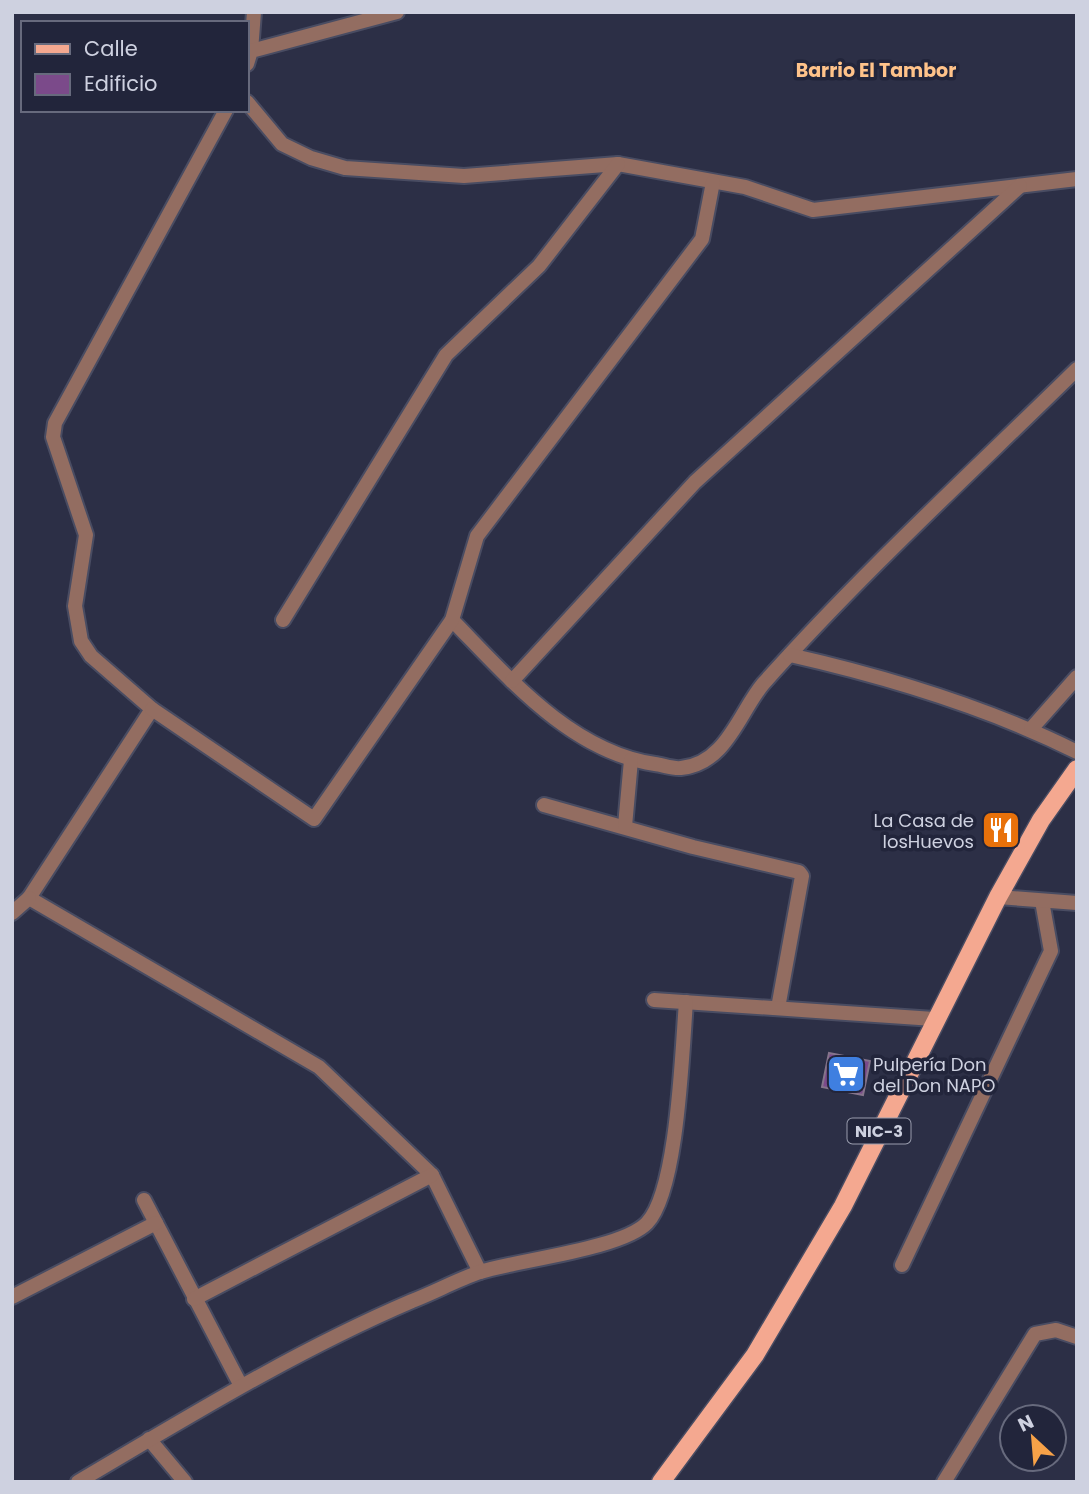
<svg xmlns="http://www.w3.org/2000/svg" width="1089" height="1494" font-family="Poppins,sans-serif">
<rect width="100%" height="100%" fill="#2c2f46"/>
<g fill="#7b4a8a" stroke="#85748b" stroke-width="2">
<polygon points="1002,814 1015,823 1000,845 987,837"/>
<polygon points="829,1053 870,1061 863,1095 822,1087"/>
</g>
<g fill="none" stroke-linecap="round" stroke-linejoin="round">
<g stroke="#494c62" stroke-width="18">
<polyline id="lane" points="902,1265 1051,951 1042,901"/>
</g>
<g stroke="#494c62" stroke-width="18">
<g id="street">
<polyline points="251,51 254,12"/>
<polyline points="247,64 251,51 397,12"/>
<polyline points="247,102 282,144 311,158 345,168 464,176 618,164 745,187 813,210 1077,179"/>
<polyline points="226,110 55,423 53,437 86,535 75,606 81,641 91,656 152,709 29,898 319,1067 432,1175 480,1272"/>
<polyline points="283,620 446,355 539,266 618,164"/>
<path d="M452 620C508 677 571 752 655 764 663 765 673 769 681 768 726 764 739 713 763 684 861 574 971 473 1077 369"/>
<path d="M790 655C887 677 987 707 1077 752"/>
<polyline points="512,681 695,482 1020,186"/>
<polyline points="152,709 314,819 452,620 477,536 702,239 713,182"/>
<polyline points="1031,729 1077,677"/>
<polyline points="544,805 693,847 799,872 802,876 778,1008"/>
<polyline points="625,826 631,760"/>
<polyline points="998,897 1077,903"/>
<polyline points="12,913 29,898"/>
<polyline points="654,1000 934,1019"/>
<polyline points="144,1200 240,1384"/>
<polyline points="12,1297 156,1223"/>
<polyline points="194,1299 432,1175"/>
<polyline points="149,1439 185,1482"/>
<path d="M78 1482C188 1417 295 1351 412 1301 435 1292 457 1280 480 1272 518 1260 622 1249 647 1223 678 1190 682 1050 686 1002"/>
<polyline points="944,1482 1035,1334 1056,1330 1077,1337"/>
</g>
</g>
<g stroke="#494c62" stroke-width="21">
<polyline id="primary" points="661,1482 755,1355 843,1206 998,897 1041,820 1077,769"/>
</g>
<use href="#lane" stroke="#936d61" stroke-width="14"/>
<use href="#street" stroke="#936d61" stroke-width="14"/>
<use href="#primary" stroke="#f4a890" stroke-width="18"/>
</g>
<defs>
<g id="restaurant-square" transform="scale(2.0125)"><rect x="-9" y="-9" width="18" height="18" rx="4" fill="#e8710a" stroke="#22253b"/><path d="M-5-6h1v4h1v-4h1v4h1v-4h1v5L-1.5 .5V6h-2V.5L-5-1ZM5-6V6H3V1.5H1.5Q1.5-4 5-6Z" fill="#fff"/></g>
<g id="supermarket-square" transform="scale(2.0125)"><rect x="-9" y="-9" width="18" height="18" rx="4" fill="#3f7fe0" stroke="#22253b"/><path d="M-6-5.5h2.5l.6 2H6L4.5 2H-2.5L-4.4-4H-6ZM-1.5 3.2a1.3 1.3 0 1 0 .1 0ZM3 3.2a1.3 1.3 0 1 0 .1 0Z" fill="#fff"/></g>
</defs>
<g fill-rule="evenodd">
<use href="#restaurant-square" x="1001" y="830"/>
<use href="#supermarket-square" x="846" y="1074"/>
</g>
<g text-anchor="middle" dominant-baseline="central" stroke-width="7" stroke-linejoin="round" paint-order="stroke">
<rect fill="#22253b" stroke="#9a9dae" stroke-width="2" x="847.5" y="1118.5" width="63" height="25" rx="5"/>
<g font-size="16" font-weight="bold" fill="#ced1e0">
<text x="879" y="1131">NIC-3</text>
</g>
<g font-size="18" fill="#ced1e0" stroke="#22253b" text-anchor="end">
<text x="974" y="820">La Casa de<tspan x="974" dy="21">losHuevos</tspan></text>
<text x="873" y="1064" text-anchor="start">Pulpería Don<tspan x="873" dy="21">del Don NAPO</tspan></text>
</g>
<g font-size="19" font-weight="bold" fill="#ffc38a" stroke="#22253b">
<text x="876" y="70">Barrio El Tambor</text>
</g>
</g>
<rect width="1089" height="1494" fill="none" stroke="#ced1e0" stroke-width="28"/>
<rect x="21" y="21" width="228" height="91" fill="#22253b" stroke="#676a7d" stroke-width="2"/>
<rect x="35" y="44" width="35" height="10" fill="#f4a890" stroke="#676a7d" stroke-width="2"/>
<text x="84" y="56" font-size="21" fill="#ced1e0">Calle</text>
<rect x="35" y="74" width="35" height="21" fill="#7b4a8a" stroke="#676a7d" stroke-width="2"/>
<text x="84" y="91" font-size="21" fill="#ced1e0">Edificio</text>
<g transform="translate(1033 1438) rotate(334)"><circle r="33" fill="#22253b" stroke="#676a7d" stroke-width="2"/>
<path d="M0-5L12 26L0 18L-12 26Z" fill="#f7a248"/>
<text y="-10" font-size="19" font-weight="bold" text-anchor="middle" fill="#ced1e0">N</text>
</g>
</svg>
